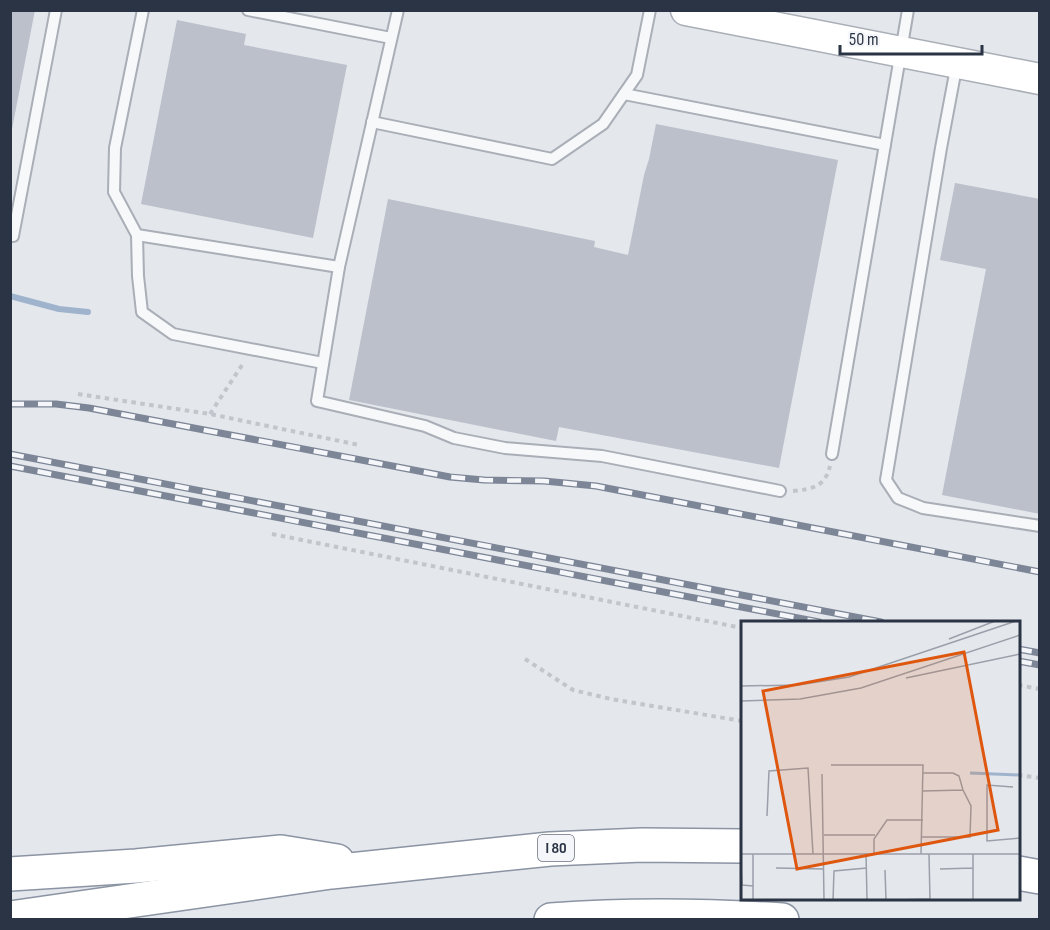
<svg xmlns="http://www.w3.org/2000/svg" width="1050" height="930" font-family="'Sofia Sans Condensed',sans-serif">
<rect width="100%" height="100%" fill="#e4e7ec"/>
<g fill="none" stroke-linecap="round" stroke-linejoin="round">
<polyline stroke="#9fb4cc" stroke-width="6" points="10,296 59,309 88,312"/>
</g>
<g fill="#bbc0ca">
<polygon points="10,10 35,10 12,129 10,129"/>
<polygon points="177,20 246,34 244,45 347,65 313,238 141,204"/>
<polygon points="656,124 838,160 779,468 559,427 556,441 349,400 388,199 595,241 594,247 628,255 644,175 649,159"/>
<polygon points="955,183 1040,199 1040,514 942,495 986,269 940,260"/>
</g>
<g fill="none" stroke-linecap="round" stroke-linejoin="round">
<g stroke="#a9aeb7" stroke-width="14">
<g id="lane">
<polyline points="143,10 115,148 114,192 137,235 339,267"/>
<polyline points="248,10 391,38"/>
<polyline points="398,10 339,267 317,401 425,426 454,438 505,448 602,456 780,491"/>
<polyline points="957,63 941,148 886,480 898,498 923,508 1040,526"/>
<polyline points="624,94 885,145"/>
<polyline points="372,122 552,159 603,124 637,75 650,10"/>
<polyline points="137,235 138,276 142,312 173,334 323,363"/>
<polyline points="10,236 13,236 56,10"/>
<polyline points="832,454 908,10"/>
</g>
</g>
<g stroke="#a9aeb7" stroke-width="33">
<polyline id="secondary" points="686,10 1040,79"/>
</g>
<g stroke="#8b94a3" stroke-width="36">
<g id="highway">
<polyline points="1018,873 1040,877"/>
<polyline points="10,874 136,866 281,852 337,861"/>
<polyline points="10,918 331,872 550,849 642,845 742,846"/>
<path d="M551 920C628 914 705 915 782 920"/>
</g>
</g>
<g stroke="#c2c5cb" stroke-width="4" stroke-dasharray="4.5 4.5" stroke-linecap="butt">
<polyline points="78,394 210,414 359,445"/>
<polyline points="210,414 244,362"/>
<path d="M793 491C812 489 825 487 830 466"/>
<polyline points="272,534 742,628"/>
<polyline points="525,659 573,690 611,699 742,721"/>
<polyline points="1018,685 1040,689"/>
<polyline points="1018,775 1040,778"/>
</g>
<use href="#lane" stroke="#f7f8fa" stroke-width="10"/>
<use href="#secondary" stroke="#fff" stroke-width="30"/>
<use href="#highway" stroke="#fff" stroke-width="33"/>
<g stroke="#7d8696" stroke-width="7">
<g id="rail">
<polyline points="10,404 56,404 89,408 450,477 484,480 544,481 596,486 1040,572"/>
<polyline points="10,454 881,622"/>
<polyline points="10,466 819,622"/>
<polyline points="1018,649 1040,653"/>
<polyline points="1018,661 1040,665"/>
</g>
</g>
<use href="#rail" stroke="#f4f6f9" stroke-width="4.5" stroke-dasharray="14" stroke-linecap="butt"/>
</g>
<g text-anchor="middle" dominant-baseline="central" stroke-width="6" stroke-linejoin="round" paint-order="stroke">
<rect fill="#f4f6f9" stroke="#676e7b" stroke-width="1.5" x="538" y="835" width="36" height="26" rx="4.5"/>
<g font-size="16" font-weight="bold" fill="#2b3445">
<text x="556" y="848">I 80</text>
</g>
</g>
<g transform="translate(741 621)">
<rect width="279" height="279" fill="#e4e7ec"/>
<path fill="none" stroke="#9fb4cc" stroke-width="3" d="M229 152 279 154"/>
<path fill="none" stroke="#9a9fa9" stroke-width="1.5" d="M208 18 254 0M165 57 279 33M0 65 57 64 108 56 275 0M0 80 59 78 120 67 279 14M90 144H182L180 233M182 152H212L218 155 222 169M81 153 83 279M272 166 246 164V220L279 217M26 195 28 150 67 147 72 233M83 214H134M181 216H229L230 185 222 169 182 170M125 232 126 279M0 233H279M12 233V279M133 233V218L146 199H182M188 233 189 279M232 233V279M0 245 1 264 12 265M35 247 83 248M199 248 232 247M144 249 145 279M92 279 93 250 126 247M154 279 189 278"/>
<path fill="#df570f" fill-opacity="0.15" stroke="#df570f" stroke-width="3" d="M223 31 257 209 56 248 22 70Z"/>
<rect width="279" height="279" fill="none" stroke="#2b3445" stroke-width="3"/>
</g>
<rect width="1050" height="930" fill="none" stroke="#2b3445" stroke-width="24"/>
<path d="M840 45v9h142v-9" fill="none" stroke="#2b3445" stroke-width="3"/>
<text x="849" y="45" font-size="18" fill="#2b3445" stroke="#f4f6f9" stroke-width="4.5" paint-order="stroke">50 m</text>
</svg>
